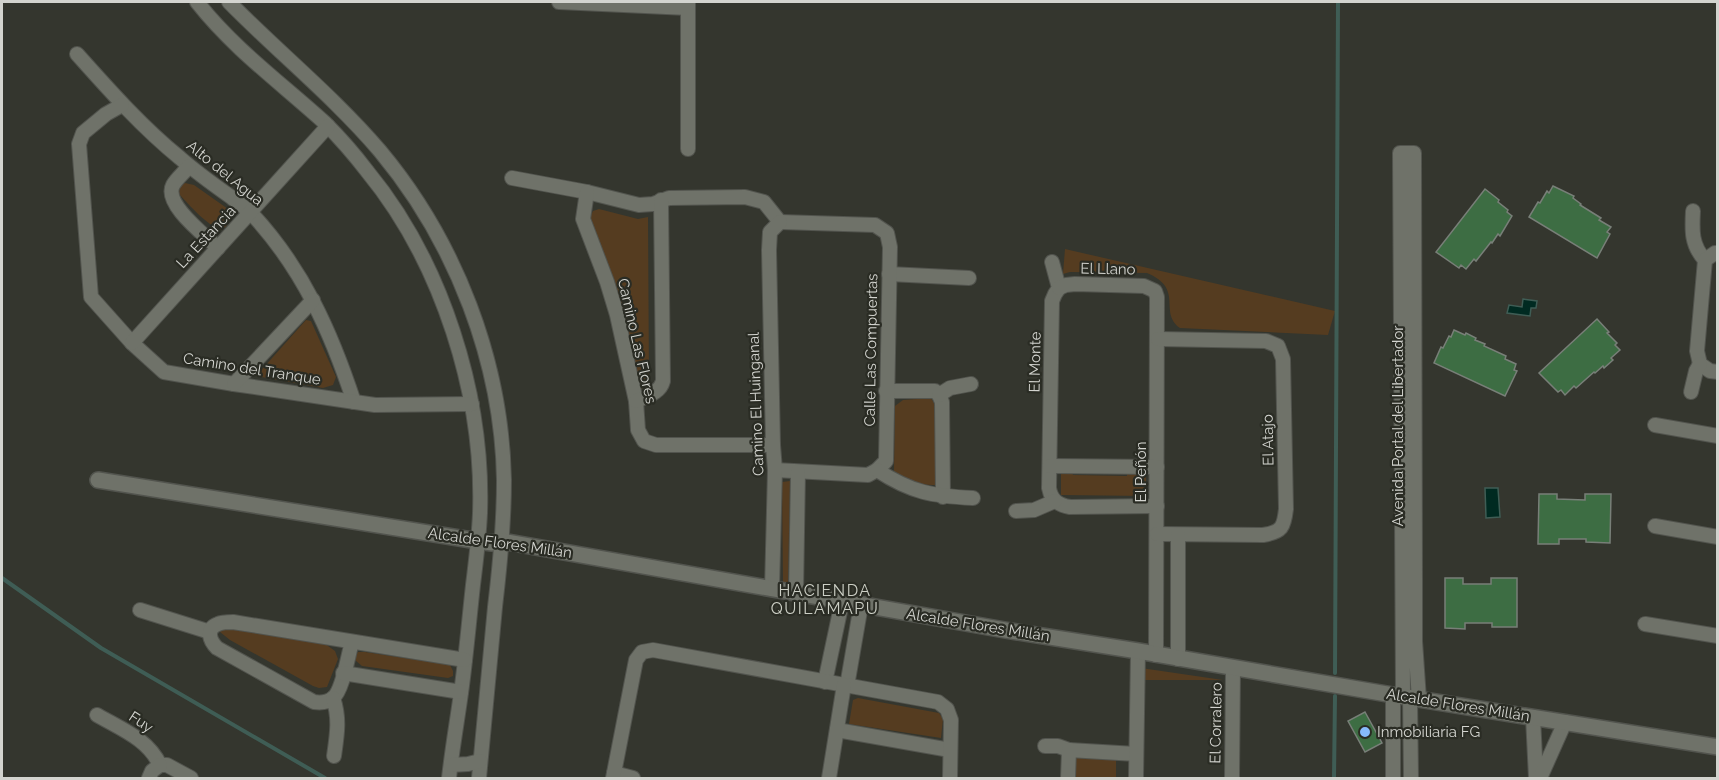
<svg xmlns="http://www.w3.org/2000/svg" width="1719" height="780" font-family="Raleway,sans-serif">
<rect width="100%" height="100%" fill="#34362e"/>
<g fill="#553c20">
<path d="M185 183 194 185 228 209C231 219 230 225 221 230 207 225 190 206 179 194L180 186Z"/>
<polygon points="599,209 638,219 648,217 649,383 647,389 640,388 590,217 593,211"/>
<path d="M1065 249 1335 311 1328 335 1180 328C1158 312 1185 289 1147 273L1070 272 1063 274Z"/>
<polygon points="306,320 311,321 336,377 333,385 323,388 256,376"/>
<path d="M931 398 936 407V485C921 486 906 479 894 471L895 406 903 400Z"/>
<polygon points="1061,471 1071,471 1073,475 1127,476 1127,472 1146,472 1146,496 1061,495"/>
<polygon points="790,481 788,583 783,582 782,482"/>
<polygon points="229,627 324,643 335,651 338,659 327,687 319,688 313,686 230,640 220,632 221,628"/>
<polygon points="358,652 365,652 450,665 453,671 453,676 448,678 362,666 355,660 355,657"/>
<polygon points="1141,668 1223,680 1141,680"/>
<polygon points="858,698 939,713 943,719 941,738 849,724 853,700"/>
<polygon points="1072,754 1116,755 1116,778 1072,778"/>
</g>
<g fill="#002a21" stroke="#3f5d55" stroke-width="1.5">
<polygon points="1523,299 1537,301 1536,308 1531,308 1530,316 1507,313 1509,305 1522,307"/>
<polygon points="1485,488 1498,488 1500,517 1486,518"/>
</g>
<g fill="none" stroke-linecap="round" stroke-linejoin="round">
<g stroke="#3f5d55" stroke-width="4">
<polyline points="2,578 101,648 325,778"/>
<polyline points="1335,673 1338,2"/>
<polyline points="1334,778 1335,696"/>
</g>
</g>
<g fill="#3d6d43" stroke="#787f78" stroke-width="1.5">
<polygon points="1553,186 1574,196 1573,198 1581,204 1580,205 1601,218 1599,220 1611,227 1607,232 1610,234 1597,258 1529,217 1538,202 1540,203 1547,191 1549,193"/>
<polygon points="1485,189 1499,200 1498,202 1508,210 1507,212 1512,216 1500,236 1498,234 1492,243 1491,242 1476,261 1474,259 1466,269 1461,265 1459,268 1436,252"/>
<polygon points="1597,319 1609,332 1607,333 1617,343 1615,345 1620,350 1611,358 1613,360 1604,368 1603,366 1595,373 1594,372 1576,388 1574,386 1565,395 1561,390 1558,392 1539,373"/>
<polygon points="1454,330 1465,335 1466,333 1476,338 1475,340 1485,344 1484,346 1506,356 1505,359 1516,364 1514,370 1517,371 1505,396 1434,363 1441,347 1443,348 1449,336 1451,337"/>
<polygon points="1539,494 1557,494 1557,499 1585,500 1585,494 1611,494 1610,543 1586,542 1586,539 1559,539 1559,544 1538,544"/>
<polygon points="1445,578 1463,578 1463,584 1491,584 1491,578 1517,578 1517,627 1492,627 1492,623 1465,623 1465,629 1445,628"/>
<polygon points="1365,712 1382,743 1365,752 1348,721"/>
</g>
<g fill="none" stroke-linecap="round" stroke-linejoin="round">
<g stroke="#52544e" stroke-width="16">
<g id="minor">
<path d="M197 2C234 49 281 83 325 123 340 138 354 154 367 171 442 262 484 395 480 513 479 537 476 561 473 585 469 621 466 657 461 693 457 722 452 750 449 778"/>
<path d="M229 2C278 52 334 97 380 151 456 242 502 362 504 480 504 523 500 565 495 607 490 664 484 721 479 778"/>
<polyline points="559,2 688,8"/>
<path d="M77 54C110 91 142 127 180 158 196 172 214 185 231 197 238 203 246 208 252 214 303 269 331 332 354 402"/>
<polyline points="122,105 106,114 83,133 79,144 91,297 132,343 164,372 234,384 375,405 472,404"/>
<polyline points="688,149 688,2"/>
<path d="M189 166C185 172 177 178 173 185 163 204 205 235 218 248"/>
<polyline points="512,178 587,192 639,205 653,204 669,198 745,197 764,202 780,222"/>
<polyline points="587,192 583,219 607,282 617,315 636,401 638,430 644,441 656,445 773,445"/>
<path d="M1693 211C1692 230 1691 245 1705 260"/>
<polyline points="1718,253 1715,253 1705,260 1697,351 1700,364 1710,371 1718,372"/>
<path d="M1052 262 1059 288 1055 294 1052 301 1049 488C1051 500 1058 505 1070 507L1157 506"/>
<polyline points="889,274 969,278"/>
<polyline points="1059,288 1066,285 1075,284 1144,286 1155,291 1157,297 1156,655"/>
<polyline points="132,343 328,126"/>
<polyline points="234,384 313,300"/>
<polyline points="886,391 935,391 939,395 942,402 943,497"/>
<polyline points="1691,392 1696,371 1700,364"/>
<polyline points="939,395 950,388 971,384"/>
<path d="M636 401C647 396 660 393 663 381L661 200"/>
<polyline points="1655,425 1718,436"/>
<polyline points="1050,466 1157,467"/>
<polyline points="775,470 868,475 877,470 886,461 890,247 887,233 875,225 780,222"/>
<path d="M877 470C912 493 933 496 973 498"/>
<polyline points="1016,511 1034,510 1055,501"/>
<polyline points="1655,526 1718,537"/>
<path d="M1157 534 1263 535C1282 532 1284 527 1286 509L1283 359 1278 346 1266 341 1158 339"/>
<polyline points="1178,535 1178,659"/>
<polyline points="772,589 775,470 773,445 769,250 770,232 780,222"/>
<polyline points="796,593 798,472"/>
<polyline points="140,610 210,632"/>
<polyline points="1645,624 1718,636"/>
<path d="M352 642C348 655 343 690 333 698 327 703 321 703 314 702L217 648C210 641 205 629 218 624 222 622 228 622 233 622L465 660"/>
<polyline points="343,673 461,692"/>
<polyline points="825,682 842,602"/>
<polyline points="847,686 861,605"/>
<polyline points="1393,695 1393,778"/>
<polyline points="1403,696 1400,153 1414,153 1415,578 1415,641 1419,699"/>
<polyline points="1410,697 1411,778"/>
<path d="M333 698C340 718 337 735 334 756"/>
<path d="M97 715C121 729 148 739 160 765"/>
<polyline points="1533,717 1536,778"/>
<polyline points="837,730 950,750"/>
<polyline points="1045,746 1058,746 1069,750"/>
<polyline points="160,765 167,765 191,778"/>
<polyline points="451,765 468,764 480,761"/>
<polyline points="614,773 633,778"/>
<polyline points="149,778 152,771 160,765"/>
<polyline points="613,778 636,660 642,652 653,650 938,702 947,709 951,720 950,778"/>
<polyline points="829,778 844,685"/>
<polyline points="1068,778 1069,750 1136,754"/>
<polyline points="1136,778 1138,651"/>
<polyline points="1232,778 1233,668"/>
<polyline points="1540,778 1565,722"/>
</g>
</g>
<g stroke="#52544e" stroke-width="18">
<polyline id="tertiary" points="98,480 478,541 492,543 502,541 1005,630 1138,651 1393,695 1718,747"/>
</g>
<use href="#minor" stroke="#6f7269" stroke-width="14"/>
<use href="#tertiary" stroke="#6f7269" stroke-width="15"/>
</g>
<circle fill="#87bbfb" stroke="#2a2c24" stroke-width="2" cx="1365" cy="732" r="6"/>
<g text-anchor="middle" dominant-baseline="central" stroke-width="4.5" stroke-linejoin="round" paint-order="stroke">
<g font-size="15" fill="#d3d4cf" stroke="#2a2c24">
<text transform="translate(225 173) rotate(39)">Alto del Agua</text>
<text transform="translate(206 237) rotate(-47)">La Estancia</text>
<text transform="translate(1108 269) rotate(1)">El Llano</text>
<text transform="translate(637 341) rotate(77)">Camino Las Flores</text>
<text transform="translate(871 350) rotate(-89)">Calle Las Compuertas</text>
<text transform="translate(1035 362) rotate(-89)">El Monte</text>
<text transform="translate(252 369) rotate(9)">Camino del Tranque</text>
<text transform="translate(756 404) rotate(-92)">Camino El Huinganal</text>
<text transform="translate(1398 426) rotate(-90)">Avenida Portal del Libertador</text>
<text transform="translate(1268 440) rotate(-91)">El Atajo</text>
<text transform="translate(1141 472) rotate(-90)">El Peñón</text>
<text transform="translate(500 543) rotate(8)">Alcalde Flores Millán</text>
<text transform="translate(978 625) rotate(9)">Alcalde Flores Millán</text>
<text transform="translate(1458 705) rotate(9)">Alcalde Flores Millán</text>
<text transform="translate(141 722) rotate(33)">Fuy</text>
<text transform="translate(1216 723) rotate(-89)">El Corralero</text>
</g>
<g font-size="15" fill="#d3d4cf" stroke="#2a2c24" text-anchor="start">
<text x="1377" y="732">Inmobiliaria FG</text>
</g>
<g font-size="16" letter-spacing="1.5" fill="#cccfc5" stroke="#2a2c24">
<text x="825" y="590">HACIENDA<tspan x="825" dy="18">QUILAMAPU</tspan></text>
</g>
</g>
<rect width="1719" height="780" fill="none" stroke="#d3d4cf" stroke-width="6"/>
</svg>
